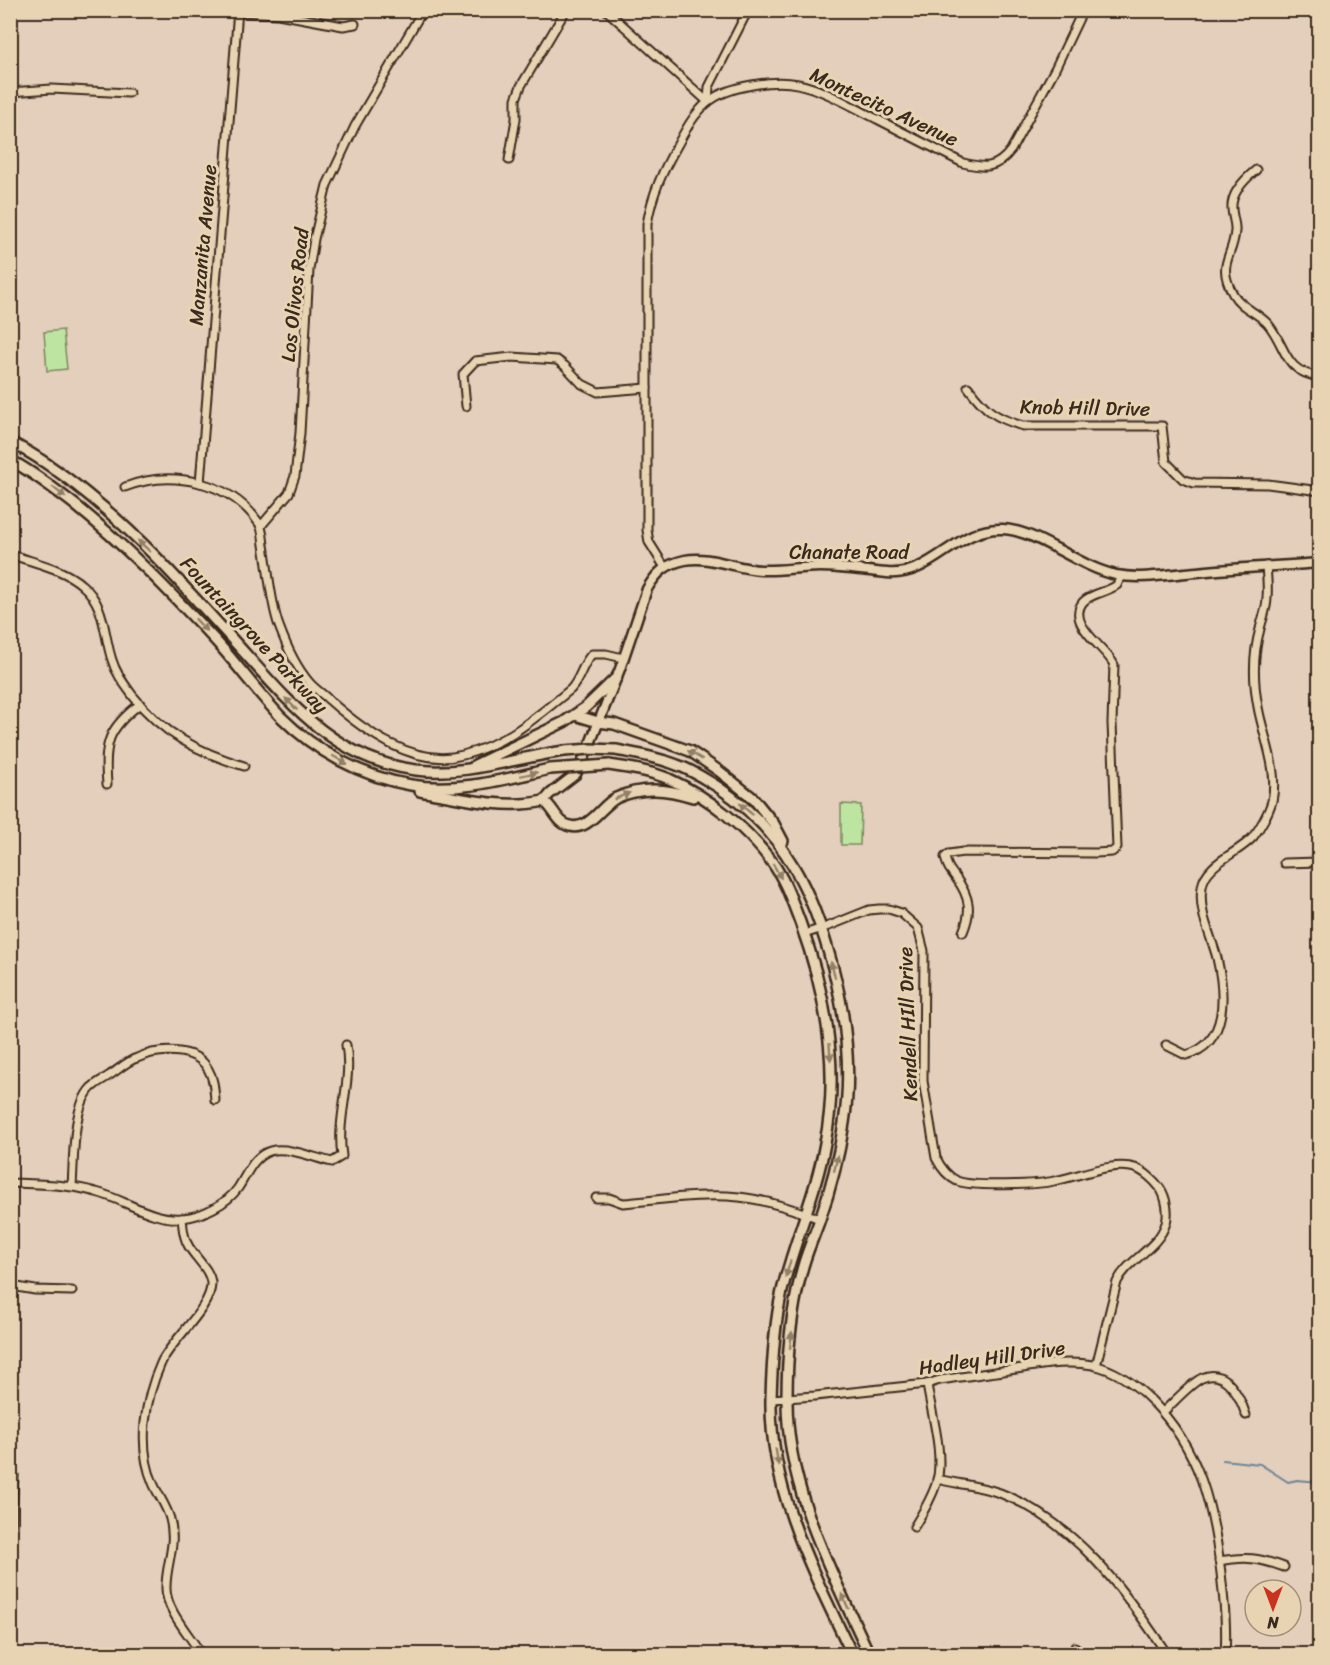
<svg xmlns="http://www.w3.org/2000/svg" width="1330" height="1665" font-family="Sriracha,sans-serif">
<rect width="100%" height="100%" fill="#e4cebc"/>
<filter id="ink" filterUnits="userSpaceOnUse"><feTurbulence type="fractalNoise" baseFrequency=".0167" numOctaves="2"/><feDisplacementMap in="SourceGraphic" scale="12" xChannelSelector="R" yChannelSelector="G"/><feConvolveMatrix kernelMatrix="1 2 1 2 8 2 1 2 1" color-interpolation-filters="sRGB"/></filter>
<g filter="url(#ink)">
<g fill="#bde5a1" stroke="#7c8860" stroke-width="1.5">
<polygon points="63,330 67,369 47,371 44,332"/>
<polygon points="841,804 861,805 860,845 841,845"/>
</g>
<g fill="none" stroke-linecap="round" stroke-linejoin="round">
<polyline stroke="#6a8798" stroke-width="2" points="1223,1460 1260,1464 1288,1482 1297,1480 1320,1482"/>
<g stroke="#3b2a1e" stroke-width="11">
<g id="minor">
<polyline points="606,10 708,102"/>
<polyline points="238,12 278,14 343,26 355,24"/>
<polyline points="10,92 52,89 129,93"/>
<polyline points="708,102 709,87 748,10"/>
<polyline points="509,160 516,119 516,99 521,86 566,10"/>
<path d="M1256 170C1245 179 1231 193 1232 208 1232 216 1236 224 1235 231 1233 258 1216 263 1233 294 1241 308 1257 312 1268 324 1287 347 1283 372 1320 377"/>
<path d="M968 387C985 410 995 418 1023 426H1162L1166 462 1183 479 1194 483 1268 484 1320 491"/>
<polyline points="466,406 463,374 475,361 512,357 557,360 565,366 582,384 598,392 647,388"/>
<polyline points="200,483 238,10"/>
<path d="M125 487C171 469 230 481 259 523 263 529 263 538 264 545 268 568 271 605 279 626 286 645 296 667 309 682 315 689 323 694 329 700 364 731 414 768 463 755 506 744 538 716 571 689 581 678 582 664 592 654H606L623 658"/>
<polyline points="261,526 289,493 295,476 300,433 309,270 314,239 327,185 355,126 423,10"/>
<path d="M10 554C34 563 63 568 82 585 106 605 103 633 112 660 116 674 125 685 133 696 163 734 198 752 244 766"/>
<path d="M664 566 649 542 647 530V224C652 194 663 170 678 144 686 129 694 114 707 103 726 86 774 79 798 84 826 90 852 107 877 119 906 134 934 148 963 163 984 168 996 170 1011 150L1055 69 1083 10"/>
<path d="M107 784C104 744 107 729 140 704"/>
<polyline points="1284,863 1320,862"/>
<path d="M963 932C972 911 970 897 956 878 950 870 947 867 945 857L949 854 963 852 1096 853 1112 852 1117 848 1112 723 1114 665C1108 649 1065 624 1083 602 1091 593 1108 592 1117 585L1121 576"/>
<path d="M804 934 829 926 869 910 879 909H889L901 913 918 928 924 951 923 1081 936 1158C941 1168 947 1176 957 1181 972 1187 1037 1185 1054 1181 1077 1177 1112 1161 1135 1168 1144 1171 1154 1180 1160 1188 1166 1197 1169 1212 1166 1223 1158 1249 1128 1259 1117 1282L1096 1366"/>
<path d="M1166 1045 1186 1055C1229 1044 1225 993 1217 958 1211 935 1198 912 1202 887 1205 863 1238 854 1253 837 1260 828 1269 812 1272 801 1279 770 1263 736 1258 707 1253 681 1253 654 1260 629 1262 619 1267 609 1267 598 1268 588 1267 577 1266 566"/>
<path d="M10 1183C40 1184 68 1184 96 1192 124 1199 152 1221 183 1218 202 1216 227 1204 238 1188 247 1175 252 1157 270 1151 288 1146 314 1158 332 1162L342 1156C336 1116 353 1083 346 1045"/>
<path d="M72 1186C74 1160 72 1108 91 1088 96 1083 104 1079 110 1075 118 1070 127 1061 137 1058 157 1049 195 1046 208 1069 214 1079 214 1089 215 1100"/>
<path d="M596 1198H609L623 1203C661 1200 701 1193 739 1197 767 1200 794 1209 820 1219"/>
<path d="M182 1218C183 1227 183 1237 188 1245 194 1257 210 1269 211 1283 212 1308 171 1340 161 1363 145 1399 137 1446 153 1483 158 1495 167 1507 170 1519 177 1545 166 1563 166 1587 165 1610 190 1635 201 1654"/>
<polyline points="10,1281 17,1287 35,1290 72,1291"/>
<path d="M771 1399 815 1396 927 1384 940 1380C965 1376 991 1373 1016 1369 1042 1365 1067 1360 1093 1365 1115 1370 1135 1384 1151 1400 1200 1449 1213 1506 1221 1573 1224 1601 1227 1627 1225 1654"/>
<path d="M1163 1412C1172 1404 1192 1382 1202 1378 1226 1367 1240 1397 1246 1415"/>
<polyline points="10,1457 14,1475 10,1547"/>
<path d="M937 1479C958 1484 980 1486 1000 1493 1075 1522 1124 1590 1167 1654"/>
<path d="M914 1527C923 1512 932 1498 937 1481 944 1453 931 1412 927 1384"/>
<path d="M1219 1561C1247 1556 1258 1558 1284 1567"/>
<polyline points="1075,1647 1082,1654"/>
<polyline points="938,1653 938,1654"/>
</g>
</g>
<g stroke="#3b2a1e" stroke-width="13">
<path id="tertiary" d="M544 801 550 794 576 774 585 756 620 669 647 589C657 572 666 564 685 560 710 555 736 569 761 570 780 571 800 567 820 567 843 567 865 571 887 573 933 577 957 526 1003 529 1039 531 1076 566 1116 575 1142 580 1171 574 1197 572 1238 568 1279 566 1320 563"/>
</g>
<g stroke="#3b2a1e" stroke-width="14">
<g id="secondary">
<path d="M10 442C60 467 117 517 156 557 185 587 214 619 242 650 292 706 337 760 416 770 467 776 514 758 564 751"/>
<path d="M10 460C33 472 53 488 74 504 125 545 170 592 215 640 237 664 257 692 280 716 315 751 362 777 411 785 458 793 505 779 550 769"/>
<polyline points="575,715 598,722 614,724 690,751 719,771 753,798 774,824 783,841"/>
<path d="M616 750C637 754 657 757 677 765 692 770 705 779 718 787 785 832 813 892 833 968 846 1018 852 1072 844 1123 839 1156 831 1188 820 1219 814 1237 805 1255 801 1274 791 1313 787 1357 787 1398 786 1489 833 1574 869 1654"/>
<polyline points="475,765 564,722 586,707 617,677"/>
<path d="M609 765C630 768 650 771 669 779 709 797 746 827 772 862 785 880 792 901 800 922 826 993 840 1069 825 1143 816 1194 794 1241 782 1291 774 1325 772 1363 771 1398 769 1490 814 1574 852 1654"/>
<path d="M420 791C460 798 504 810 544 801 554 808 557 823 570 826 589 831 601 806 616 798 642 786 667 789 693 797"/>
</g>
</g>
<use href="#minor" stroke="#e8d4b3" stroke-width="7"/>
<use href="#tertiary" stroke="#e8d4b3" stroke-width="8"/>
<use href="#secondary" stroke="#e8d4b3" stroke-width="9"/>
<g stroke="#3b2a1e" stroke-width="14" stroke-linecap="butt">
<g id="secondary-bridge">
<polyline points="564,751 591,749 616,750"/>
<polyline points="550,769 609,765"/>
</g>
</g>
<use href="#secondary-bridge" stroke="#e8d4b3" stroke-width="9"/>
</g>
<defs><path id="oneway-solid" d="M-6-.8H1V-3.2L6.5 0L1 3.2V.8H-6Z" transform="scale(1.5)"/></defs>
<g fill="#927f68">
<use href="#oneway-solid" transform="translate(59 492) rotate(39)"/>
<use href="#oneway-solid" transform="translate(144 546) rotate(-137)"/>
<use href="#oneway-solid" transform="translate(201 625) rotate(47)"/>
<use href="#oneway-solid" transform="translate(291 704) rotate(-135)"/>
<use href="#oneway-solid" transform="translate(695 755) rotate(-149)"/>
<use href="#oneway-solid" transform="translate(340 760) rotate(30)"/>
<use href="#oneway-solid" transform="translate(529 774) rotate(-12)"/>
<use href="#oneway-solid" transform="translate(622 796) rotate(-22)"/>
<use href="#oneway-solid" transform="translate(746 809) rotate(-139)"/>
<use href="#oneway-solid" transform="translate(777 871) rotate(60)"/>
<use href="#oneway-solid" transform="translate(833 970) rotate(-105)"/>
<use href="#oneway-solid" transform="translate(830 1052) rotate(86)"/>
<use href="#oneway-solid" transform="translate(836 1163) rotate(-77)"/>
<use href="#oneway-solid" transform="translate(788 1269) rotate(107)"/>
<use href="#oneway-solid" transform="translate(791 1340) rotate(-83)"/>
<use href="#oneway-solid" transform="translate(777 1457) rotate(81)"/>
<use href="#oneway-solid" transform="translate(845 1601) rotate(-115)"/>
</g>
</g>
<g text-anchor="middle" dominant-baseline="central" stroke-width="6" stroke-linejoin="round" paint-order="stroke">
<g font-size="20" fill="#3b2a1e" stroke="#e8d4b3">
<text transform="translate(884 107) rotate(25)">Montecito Avenue</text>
<text transform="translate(203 245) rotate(-85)">Manzanita Avenue</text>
<text transform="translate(295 295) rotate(-84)">Los Olivos Road</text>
<text transform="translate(1085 408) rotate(1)">Knob Hill Drive</text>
<text x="849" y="552">Chanate Road</text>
<text transform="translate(254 635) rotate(47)">Fountaingrove Parkway</text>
<text transform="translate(908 1024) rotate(-92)">Kendell HIll Drive</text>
<text transform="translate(992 1358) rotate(-8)">Hadley Hill Drive</text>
</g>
</g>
<rect width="1330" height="1665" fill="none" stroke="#e8d4b3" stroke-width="36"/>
<rect x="18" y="18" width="1294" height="1629" fill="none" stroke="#3b2a1e" stroke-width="2" filter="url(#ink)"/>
<g transform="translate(1273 1608) rotate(180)"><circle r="28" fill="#e8d4b3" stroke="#a39077" stroke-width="1.5"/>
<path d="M0-4.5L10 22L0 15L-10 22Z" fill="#c8321e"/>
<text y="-9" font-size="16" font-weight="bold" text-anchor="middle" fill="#3b2a1e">N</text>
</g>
</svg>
